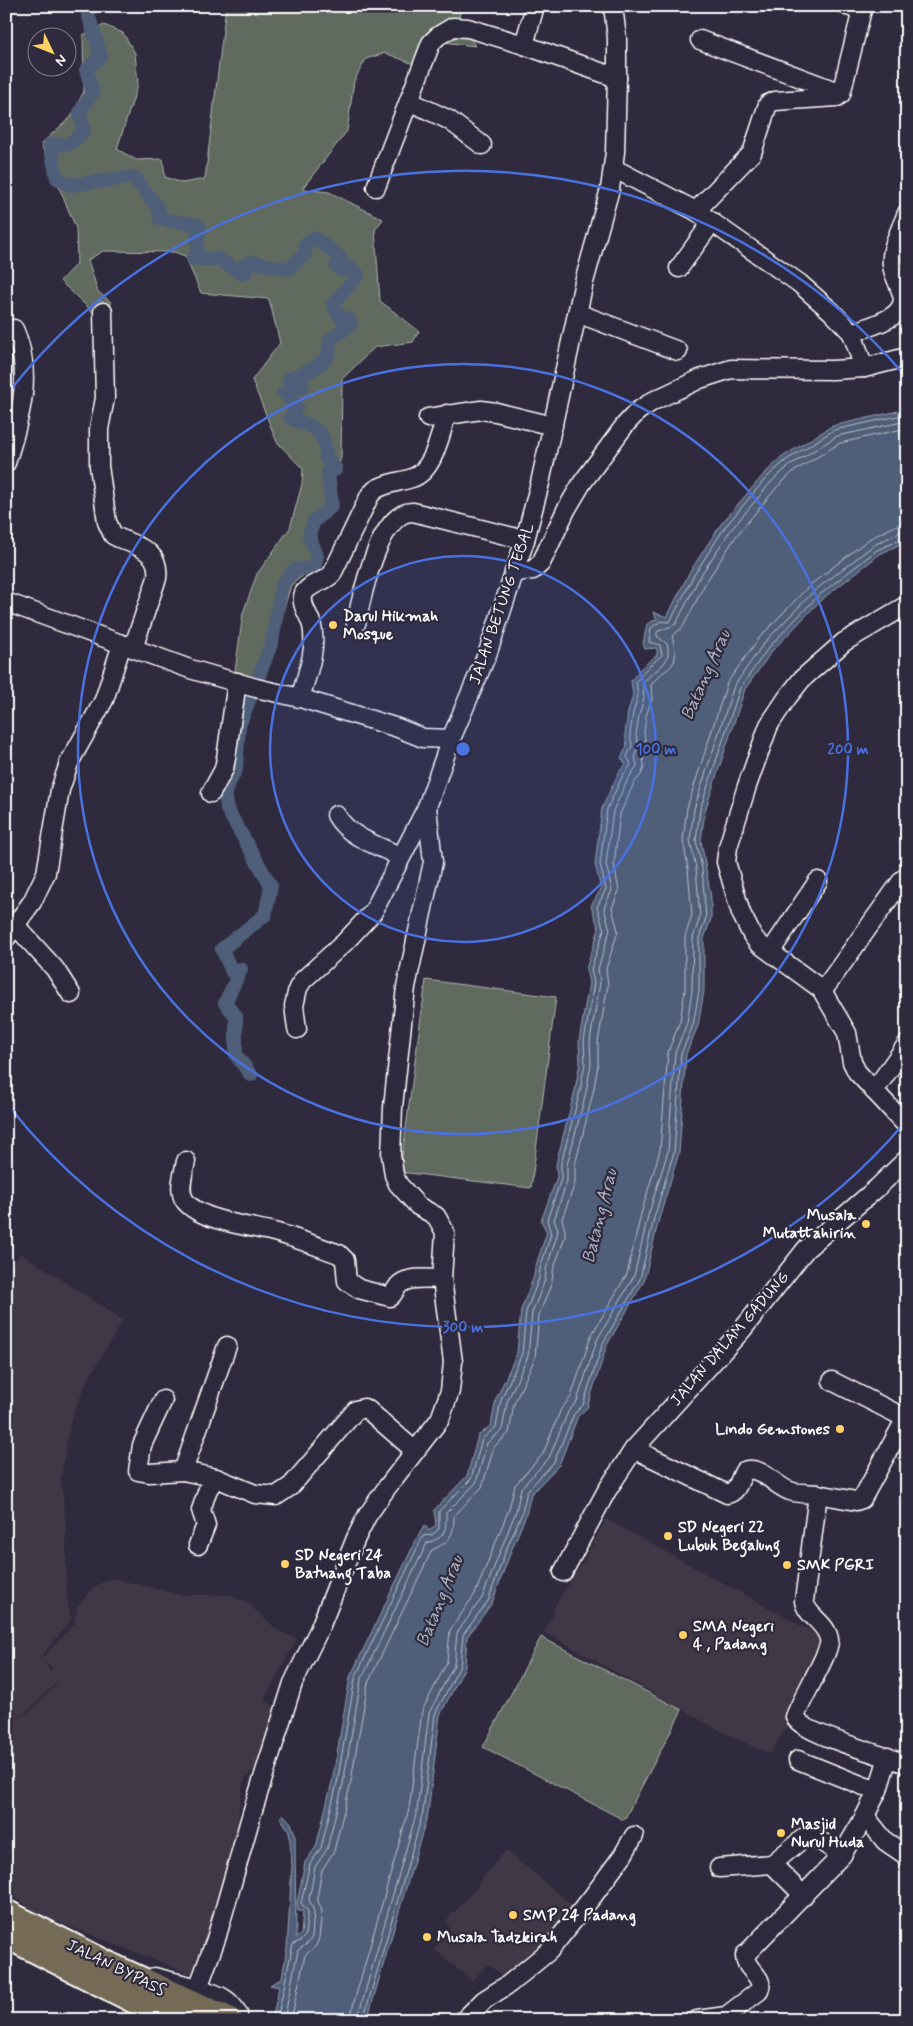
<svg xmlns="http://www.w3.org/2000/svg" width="913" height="2026" font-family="Mynerve,sans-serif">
<rect width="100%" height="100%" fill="#2f2a3d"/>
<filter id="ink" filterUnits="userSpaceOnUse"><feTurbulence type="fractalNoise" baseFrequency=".02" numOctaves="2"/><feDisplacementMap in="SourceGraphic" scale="10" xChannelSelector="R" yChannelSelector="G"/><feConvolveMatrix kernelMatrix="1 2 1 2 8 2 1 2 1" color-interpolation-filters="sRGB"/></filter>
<g filter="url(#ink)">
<g fill="#413747" fill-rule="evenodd">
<path d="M21 1253 123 1320 86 1383 70 1424 61 1478 66 1527V1591L71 1620 40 1658 41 1659 74 1624 77 1607 95 1586 112 1578 181 1595H231L234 1598 245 1601 279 1631 297 1639 264 1700 280 1709 260 1771 251 1772 246 1777 243 1784 238 1817 245 1820 212 1936 204 1941 200 1947 195 1976 38 1914 6 1890V1274ZM45 1662 52 1668 50 1672 57 1684 30 1712 11 1721 28 1711 56 1683Z"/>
<polygon points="606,1519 822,1637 806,1703 779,1738 771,1753 755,1748 715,1728 544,1632 554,1613 552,1610 584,1560"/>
<polygon points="506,1850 578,1910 510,1982 488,1964 472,1981 434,1949 450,1932 447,1920 477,1887 478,1883"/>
</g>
<g fill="#616b5f" stroke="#b0b5af">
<polygon points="226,6 462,6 459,16 475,46 435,41 419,66 385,53 366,59 354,81 347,131 302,189 329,192 383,219 375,230 380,301 419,331 413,342 375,347 342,379 341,458 310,546 320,562 291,585 258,696 233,686 243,613 257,574 290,528 302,484 303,469 277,442 252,380 280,343 269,299 201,293 185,256 174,252 103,251 88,260 98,292 111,302 113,349 104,358 95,314 60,281 77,263 76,228 41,144 71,117 84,91 83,35 104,25 123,33 135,53 138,84 117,149 136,160 163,159 165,177 182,183 205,179"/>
<polygon points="426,980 556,997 531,1188 400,1172"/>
<polygon points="541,1637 682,1710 624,1820 483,1747"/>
</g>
<polygon fill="#505e79" stroke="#969eaf" points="907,409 907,541 880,554 821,600 773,650 745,689 705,811 701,840 711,898 711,919 704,938 704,991 698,1026 686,1054 679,1153 659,1219 644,1281 607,1345 587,1408 578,1416 559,1465 531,1494 526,1515 511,1551 492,1603 467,1637 465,1667 440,1715 428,1813 367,2020 272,2020 279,1987 270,1985 282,1978 287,1948 292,1865 289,1831 280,1817 283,1814 291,1823 295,1834 296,1938 301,1934 303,1911 298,1911 297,1903 305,1862 316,1847 332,1782 350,1677 421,1530 425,1525 429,1531 436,1525 434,1510 467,1476 478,1436 491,1425 496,1399 517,1353 521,1310 534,1276 535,1268 547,1232 541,1221 557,1177 556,1164 575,1090 580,1062 579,1041 589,983 586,969 599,929 591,906 601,889 595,864 602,808 619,772 626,764 621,758 627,746 625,734 628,712 633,695 631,681 641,668 657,655 657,648 645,649 643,644 647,624 657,619 653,612 667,617 689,573 721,524 764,474 782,457 832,426"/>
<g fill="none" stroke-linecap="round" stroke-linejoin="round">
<g stroke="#b9bfc9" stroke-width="1">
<polyline points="277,2020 293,1944 300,1941 305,1936 308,1911 301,1903 310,1864 321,1848 337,1783 355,1678 423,1536 432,1535 439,1529 439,1511 471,1479 482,1439 496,1427 501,1400 522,1354 526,1312 539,1278 540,1269 551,1234 547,1220 561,1179 561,1164 580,1091 585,1063 584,1041 594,983 591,969 604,930 597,907 606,889 600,864 607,809 623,775 631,765 627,756 632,746 630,734 633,713 638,696 636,682 644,671 662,655 660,645 649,642 651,628 661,621 668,622 671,620 694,575 725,527 767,477 785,461 834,430 907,414"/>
<path d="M284 2020 298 1950 308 1943 312 1937 314 1911 309 1900 315 1867 327 1849 343 1784 361 1680 427 1543C446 1537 446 1532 446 1513L476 1483 487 1443 502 1430 507 1402 528 1356 532 1313 545 1280 546 1270 557 1235 558 1229 554 1220 567 1181V1165L586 1092 591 1064 590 1041 600 983 598 969 610 930 604 908 612 890 606 864 613 811 628 779 637 766 635 756 638 745 636 734 639 715 644 698 643 683C654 668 673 666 667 644L657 636V632L676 624 699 578 730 531 772 481 789 466 837 436 907 421"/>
<path d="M291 2020 305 1955 316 1946 319 1938 322 1911 317 1898 322 1870 334 1851 350 1786 368 1683 432 1550C450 1542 454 1535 454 1516L482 1487 494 1447 509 1433 514 1404 535 1358 539 1315 552 1282 553 1271 565 1237V1230L562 1219 575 1183V1165L593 1093 598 1065V1042L608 985 606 969 618 931 612 908 619 891 614 864 620 814 634 783 641 775 644 768 643 756 646 745 644 733 646 716 652 699 651 685C667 663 682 672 672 636L683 627 706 582 737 535 777 487 793 472 840 443 907 428"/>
<polyline points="349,2020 409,1809 422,1711 447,1662 450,1630 475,1594 509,1509 515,1485 543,1454 561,1409 571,1397 591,1336 627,1274 641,1214 660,1150 668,1052 680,1021 685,990 685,937 692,915 688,869 683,840 687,808 727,683 759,638 809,586 869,539 897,525 907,523"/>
<polyline points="357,2020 417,1811 429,1713 454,1665 457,1633 482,1598 516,1511 521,1488 549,1458 568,1412 577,1401 597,1340 634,1276 648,1216 668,1151 675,1053 687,1023 692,990 693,938 700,917 696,868 690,840 694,809 734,686 764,643 814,591 874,545 900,532 907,531"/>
<polyline points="363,2020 423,1812 435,1714 460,1666 463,1635 488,1601 506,1550 522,1513 527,1491 554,1462 574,1414 583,1405 603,1343 640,1279 654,1218 674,1152 681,1054 693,1025 699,991 699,938 706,918 702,868 696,840 700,810 740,688 769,647 818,596 877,550 907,537"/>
</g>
<path stroke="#505e79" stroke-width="14" d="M88 6V14L101 56 86 70 93 92 80 112 84 131 69 144 50 145 57 178 70 185 134 177 158 208 160 219 199 225 197 251 193 259H219L242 274 246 272 244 265 253 262 288 269 305 254V244L315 238 340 257 336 265 341 270 351 266 358 275 333 304 342 320 349 319 351 324 330 340 328 356 317 367 289 379 303 383 302 387 284 393 297 407 290 418C314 427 326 429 326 458L336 469 328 472 332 506 314 521 309 535 317 556 314 568 295 569 282 584 272 642 239 726 236 769 225 791 227 809 271 886 265 915 222 949 232 972 241 969 225 1003 236 1016V1055L251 1075"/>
<g stroke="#fff" stroke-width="21">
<g id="minor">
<polyline points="847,6 862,10"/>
<polyline points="700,40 841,93"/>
<polyline points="524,45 535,6"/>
<polyline points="409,101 449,120 482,145"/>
<path d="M613 168 696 211 799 283 832 312 852 333C868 326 909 318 902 295 900 285 893 275 892 265 890 248 901 229 907 213"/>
<polyline points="376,187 431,43 438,36 453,27 468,28 524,45 617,78"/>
<polyline points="696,211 752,153 768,104 775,101 837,97 841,94 863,6"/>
<polyline points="679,268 712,222"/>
<path d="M103 312 105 398 99 429V466L107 522 113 535C133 546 161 548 157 578L133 648"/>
<polyline points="577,313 678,351"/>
<polyline points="852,333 864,368"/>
<polyline points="428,418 481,410 496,412 553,426"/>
<path d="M6 463C20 419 34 373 14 329"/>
<polyline points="514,572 533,570 541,563 566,510 582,483 625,425 638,411 653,401 700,379 731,369 833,370 864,368 907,357"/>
<polyline points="6,602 190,669 256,688 300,698 398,728 423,738 451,739 488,652 525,540 540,483 584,282 610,189 615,152 617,78 617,38 613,6"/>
<polyline points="907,605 844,642 802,679 787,698 769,725 747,786 728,847 726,862 741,913 752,935 758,943 821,989 847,1033 852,1062 857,1072 907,1126"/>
<path d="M356 624C361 599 379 510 413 512L525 540"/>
<path d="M300 698C307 674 317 651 312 626 310 615 299 605 304 593 310 583 325 582 332 574L370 495 375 490C385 483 401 482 412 478 434 471 440 434 447 414"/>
<polyline points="211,793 224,769 226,758 237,682"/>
<path d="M336 815C349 838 380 846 401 857"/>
<polyline points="16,926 55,969 71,994"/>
<polyline points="6,938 32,902 46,873 60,790 69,763 104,700 122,644"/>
<polyline points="771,951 818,881"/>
<polyline points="821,989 827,985 903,879"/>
<polyline points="297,1029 294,1006 298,988 303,980 345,942 373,912 427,807 451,739"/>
<polyline points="874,1091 907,1044"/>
<path d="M186 1161C184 1173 177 1190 185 1201 199 1220 248 1226 270 1231 294 1237 316 1246 339 1254L345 1260 347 1281 359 1289 390 1297C395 1293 396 1287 400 1284 410 1276 430 1279 442 1279"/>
<polyline points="227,1346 183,1471 216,1478 255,1494 276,1496 291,1486 356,1410 364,1408 368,1410 415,1451"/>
<polyline points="832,1381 907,1419"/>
<polyline points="163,1400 142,1445 138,1471 149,1473 183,1471"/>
<path d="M906 1418 862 1499 856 1501 818 1494 804 1601C807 1617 826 1622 829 1639 832 1650 800 1701 795 1717 801 1733 887 1757 907 1764"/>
<path d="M634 1449 727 1494C738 1492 739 1480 744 1471 760 1464 776 1487 790 1491 798 1494 809 1493 818 1494"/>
<polyline points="198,1545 206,1525 201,1510 208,1489 216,1478"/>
<polyline points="563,1572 606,1492 634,1449 742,1330 806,1249 877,1188 907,1159"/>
<polyline points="798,1760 866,1787 878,1790"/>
<polyline points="865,1816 885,1841 907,1856"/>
<polyline points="772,1864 804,1896"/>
<polyline points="719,1868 772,1864 806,1836 811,1835 842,1855"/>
<polyline points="154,1977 198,1988 216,1939 252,1813 293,1683 319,1630 356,1538 367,1516 388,1486 440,1419 450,1391 453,1362 442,1279 445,1232 436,1216 418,1206 398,1184 394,1175 391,1155 393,1107 406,987 433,862 427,807"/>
<path d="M198 1988C216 1994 229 1997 238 2014L237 2020"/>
<polyline points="464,2020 484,2000 509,1984 549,1951 593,1896 623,1855 634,1836"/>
<path d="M697 2020 726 2016 759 1991C766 1976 744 1970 745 1955L842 1855 865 1816 878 1790 888 1757"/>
</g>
</g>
<g stroke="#fff" stroke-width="29">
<g id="highway">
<polyline points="6,1913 117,1969 229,2020"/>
<polyline points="6,1935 173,2020"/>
</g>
</g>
<use href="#minor" stroke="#2f2a3d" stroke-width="18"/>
<use href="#highway" stroke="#746b55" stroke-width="25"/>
</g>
</g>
<circle cx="463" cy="749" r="193" fill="#4a71e0" fill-opacity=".12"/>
<g fill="none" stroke="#4a71e0" stroke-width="2.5">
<circle cx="463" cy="749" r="193"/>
<circle cx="463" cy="749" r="385"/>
<path d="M906 1121A578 578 0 0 1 8 1105M8 393A578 578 0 0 1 906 377"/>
</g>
<g fill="#ffd166" stroke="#2f2a3d" stroke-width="2">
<circle cx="333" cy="625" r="5"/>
<circle cx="866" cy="1224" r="5"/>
<circle cx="840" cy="1429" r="5"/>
<circle cx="668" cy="1536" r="5"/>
<circle cx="285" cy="1564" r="5"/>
<circle cx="787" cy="1565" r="5"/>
<circle cx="683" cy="1635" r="5"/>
<circle cx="781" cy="1833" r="5"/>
<circle cx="513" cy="1915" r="5"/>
<circle cx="427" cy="1937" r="5"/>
</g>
<g text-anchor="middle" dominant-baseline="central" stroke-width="4.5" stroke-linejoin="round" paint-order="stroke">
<g font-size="16" fill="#fff" stroke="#2f2a3d">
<text transform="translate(502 604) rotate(-71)">JALAN BETUNG TEBAL</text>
<text transform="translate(730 1339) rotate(-49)">JALAN DALAM GADUNG</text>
<text transform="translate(116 1968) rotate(26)">JALAN BYPASS</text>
</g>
<g font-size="16" font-weight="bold" fill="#fff" stroke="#2f2a3d" text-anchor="start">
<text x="343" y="616">Darul Hikmah<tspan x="343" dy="18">Mosque</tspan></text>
<text x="856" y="1215" text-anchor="end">Musala<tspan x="856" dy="18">Mutattahirin</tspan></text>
<text x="830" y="1429" text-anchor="end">Lindo Gemstones</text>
<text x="678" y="1527">SD Negeri 22<tspan x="678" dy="18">Lubuk Begalung</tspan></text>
<text x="295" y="1555">SD Negeri 24<tspan x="295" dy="18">Batuang Taba</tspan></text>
<text x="797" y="1565">SMK PGRI</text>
<text x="693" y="1626">SMA Negeri<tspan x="693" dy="18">4 , Padang</tspan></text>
<text x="791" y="1824">Masjid<tspan x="791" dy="18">Nurul Huda</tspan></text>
<text x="523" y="1915">SMP 24 Padang</text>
<text x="437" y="1937">Musala Tadzkirah</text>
</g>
<g font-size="18" font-style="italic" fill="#b0b7c3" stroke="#2f2a3d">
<text transform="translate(706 675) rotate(-66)">Batang Arau</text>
<text transform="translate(600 1216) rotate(-76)">Batang Arau</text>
<text transform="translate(440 1601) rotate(-68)">Batang Arau</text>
</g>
</g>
<circle cx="463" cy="749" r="8" fill="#4a71e0" stroke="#2f2a3d" stroke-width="2.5"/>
<g font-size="15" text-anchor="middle" font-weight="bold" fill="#4a71e0" stroke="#2f2a3d" stroke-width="4.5" stroke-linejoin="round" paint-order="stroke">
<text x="656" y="754">100 m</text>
<text x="848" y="754">200 m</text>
<text x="463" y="1332">300 m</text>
</g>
<rect width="913" height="2026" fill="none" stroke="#2f2a3d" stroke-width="25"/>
<rect x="12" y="12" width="888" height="2001" fill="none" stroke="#fff" stroke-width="2" filter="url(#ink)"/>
<g transform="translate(52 52) rotate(133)"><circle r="24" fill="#2f2a3d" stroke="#827f8b"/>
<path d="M0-4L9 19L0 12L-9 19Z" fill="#ffd166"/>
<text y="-8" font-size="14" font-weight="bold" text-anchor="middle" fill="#ffffff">N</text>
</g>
</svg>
